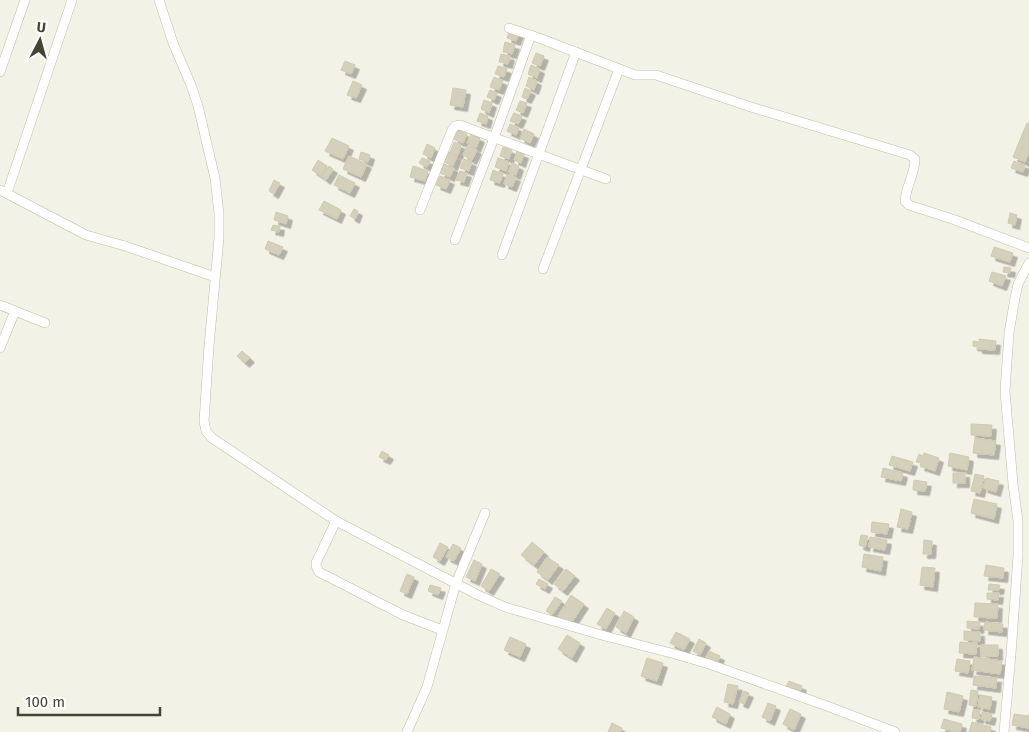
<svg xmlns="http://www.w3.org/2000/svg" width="1029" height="732" font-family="'Fira Sans',sans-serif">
<defs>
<filter id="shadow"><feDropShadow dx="4.5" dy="4.5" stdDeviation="0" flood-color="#0004"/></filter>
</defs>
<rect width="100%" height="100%" fill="#f3f2e6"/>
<g fill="#d5d0bb" stroke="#d0caae" filter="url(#shadow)">
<polygon points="510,30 519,33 516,41 507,38"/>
<polygon points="505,42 515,45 512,54 503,52"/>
<polygon points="536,53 544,56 540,66 532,63"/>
<polygon points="501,54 510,56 508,64 499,62"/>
<polygon points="345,61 355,65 351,74 341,70"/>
<polygon points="531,65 540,69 537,78 528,74"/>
<polygon points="498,66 507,69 504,77 495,74"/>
<polygon points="494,77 503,81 499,90 490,87"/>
<polygon points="529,77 537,81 534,90 526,86"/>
<polygon points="353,81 362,85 356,98 347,95"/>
<polygon points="453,88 466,90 463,107 450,105"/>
<polygon points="525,88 531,91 527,99 522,97"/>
<polygon points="490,90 497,93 494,100 487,97"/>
<polygon points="484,100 492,103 489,113 481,109"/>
<polygon points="520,101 527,103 523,113 516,110"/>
<polygon points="480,113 488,116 486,124 477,121"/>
<polygon points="514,113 522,116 518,124 510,121"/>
<polygon points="1027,123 1029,124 1029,152 1025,162 1013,157"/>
<polygon points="510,124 519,128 516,135 507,131"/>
<polygon points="457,129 467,134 463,143 453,139"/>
<polygon points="524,129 534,134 530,143 520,138"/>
<polygon points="471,134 480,138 476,148 467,143"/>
<polygon points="332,138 349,146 343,159 325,151"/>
<polygon points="454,142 461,145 458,155 450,152"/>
<polygon points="427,144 435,148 431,158 423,154"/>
<polygon points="468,145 477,150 472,160 463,155"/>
<polygon points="503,147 512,150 509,159 500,156"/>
<polygon points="517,151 524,154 521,163 514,160"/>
<polygon points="361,152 370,155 368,162 359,159"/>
<polygon points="448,152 457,156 453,166 444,162"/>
<polygon points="349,156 367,164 361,177 343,169"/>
<polygon points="422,158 430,161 427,167 419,163"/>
<polygon points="498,158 509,162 506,171 495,167"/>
<polygon points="464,159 472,162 469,171 460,168"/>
<polygon points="318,160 327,166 321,176 312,170"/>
<polygon points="1014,161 1025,165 1023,172 1011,168"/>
<polygon points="512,163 519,166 516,175 508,172"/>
<polygon points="444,164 454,168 450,177 440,173"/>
<polygon points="329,166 333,169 326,180 321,176"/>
<polygon points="413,166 428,171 425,181 410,177"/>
<polygon points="493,170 503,174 500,183 490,180"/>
<polygon points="460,171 467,173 464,182 456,180"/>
<polygon points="507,174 516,177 512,187 504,184"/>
<polygon points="339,175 355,183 350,193 334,185"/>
<polygon points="440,176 450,180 446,189 436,185"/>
<polygon points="274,180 280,183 274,194 269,191"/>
<polygon points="324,201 341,210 337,219 319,210"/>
<polygon points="354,209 358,211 355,219 350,216"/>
<polygon points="276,212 288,216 286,224 274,220"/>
<polygon points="1010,213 1017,215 1015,225 1008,223"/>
<polygon points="273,225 280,226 279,232 271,230"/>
<polygon points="268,241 283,247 279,255 265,249"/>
<polygon points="994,247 1013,253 1010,262 991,256"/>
<polygon points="1004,267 1011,268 1010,273 1003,272"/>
<polygon points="992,272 1006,276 1002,286 989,281"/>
<polygon points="979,339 996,341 995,350 978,349 978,347 973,346 973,341 979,342"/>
<polygon points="242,351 250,358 245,363 237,356"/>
<polygon points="971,424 992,425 991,436 971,435"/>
<polygon points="975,438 996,441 994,455 973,453"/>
<polygon points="382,451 389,455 386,460 379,457"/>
<polygon points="924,453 939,458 935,471 920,466 921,463 916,462 919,454 923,456"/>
<polygon points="950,453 969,457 967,470 948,466"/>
<polygon points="892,456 913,462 910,471 889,465"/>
<polygon points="883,468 903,473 901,481 881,477"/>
<rect x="953" y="473" width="12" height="10"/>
<polygon points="975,474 984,476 980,493 971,491"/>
<polygon points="986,478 999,481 996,492 983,488"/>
<polygon points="914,480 927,482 925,491 913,490"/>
<polygon points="974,499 997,504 994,519 971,513"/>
<polygon points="901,509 912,512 908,529 897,527"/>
<polygon points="872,522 889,524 887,534 871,532"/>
<polygon points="861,535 868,536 865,547 859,545"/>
<polygon points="870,537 887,540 885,550 869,547"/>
<polygon points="924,540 932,541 931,554 923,554"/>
<polygon points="532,542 544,552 534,565 521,555"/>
<polygon points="440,543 448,547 440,561 433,557"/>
<polygon points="453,544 461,548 454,561 446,557"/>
<polygon points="864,554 883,557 881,571 862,567"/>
<polygon points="547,557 559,565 548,580 537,572"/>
<polygon points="474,560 482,564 475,581 466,577"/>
<polygon points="986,565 1004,568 1003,578 984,576"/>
<polygon points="922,567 935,568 933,587 920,585"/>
<polygon points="491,569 500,574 489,591 481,586"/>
<polygon points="566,569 575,576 563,591 554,584"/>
<polygon points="407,574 414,577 407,594 400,591"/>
<polygon points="539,579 548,584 545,589 536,584"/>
<polygon points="989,584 1000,585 999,590 988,590"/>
<polygon points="430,585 441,588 438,595 428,591"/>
<polygon points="987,593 999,593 998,600 987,599"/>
<polygon points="571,595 584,604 570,625 558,616"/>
<polygon points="555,597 562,601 552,615 546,611"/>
<polygon points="975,603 998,604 997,618 974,617"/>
<polygon points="607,608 615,613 606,629 597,624"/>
<polygon points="624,611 634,617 626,633 616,627"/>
<polygon points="967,621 980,622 979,629 967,628"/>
<polygon points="985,622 1003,624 1002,632 984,630"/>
<polygon points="964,631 980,632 980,641 964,640"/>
<polygon points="676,632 690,639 684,650 670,643"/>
<polygon points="567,635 580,643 572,658 558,649"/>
<polygon points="510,637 526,644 520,657 504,650"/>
<polygon points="699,639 706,643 700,655 693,651"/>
<polygon points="960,642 977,643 976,654 959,653"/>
<polygon points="981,645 998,645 998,656 981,657"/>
<polygon points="709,651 720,656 717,664 705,659"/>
<polygon points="974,657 1002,661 1000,674 972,670"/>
<polygon points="647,658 663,663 657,681 641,676"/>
<polygon points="957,659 970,661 968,673 955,671"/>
<polygon points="974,676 997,678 996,688 973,685"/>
<polygon points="789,681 802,686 800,692 786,687"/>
<polygon points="728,684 738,686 733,704 724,702"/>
<polygon points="971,690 978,691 976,706 969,705"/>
<polygon points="744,691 749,693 744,704 739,702"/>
<polygon points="947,692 963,696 959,712 944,709"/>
<polygon points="980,695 992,697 990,709 978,707"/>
<polygon points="768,703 776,706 770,721 762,717"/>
<polygon points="717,707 730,714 726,724 712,717"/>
<polygon points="790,709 801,714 794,730 783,724"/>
<polygon points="973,710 980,710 979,719 972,718"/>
<polygon points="982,712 992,714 990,721 981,719"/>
<polygon points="1014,714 1029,716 1029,728 1012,725"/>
<polygon points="944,719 962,724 960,732 955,732 941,728"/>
<polygon points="972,722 991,727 990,732 969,732"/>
<polygon points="612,723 622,728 621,732 608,732"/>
</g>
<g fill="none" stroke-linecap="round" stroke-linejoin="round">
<g stroke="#bfbca8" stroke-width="10">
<g id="minor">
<polyline points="159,0 173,43 191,85 198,106 215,178 219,214 219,238 209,346 204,421 206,431 212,438 336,521 478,595 505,607 605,636 675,654 709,664 827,706 895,732"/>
<path d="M509 28 539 38 635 75H656L751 107 910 155 915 159C915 174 906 186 905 201L909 205 955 220 1029 248"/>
<polyline points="0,72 25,0"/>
<polyline points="0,190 86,235 125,246 215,277"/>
<polyline points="7,193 72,0"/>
<polyline points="420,210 452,130 455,126 460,125 606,179"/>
<polyline points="455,240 494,138 531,35"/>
<polyline points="502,255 576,52"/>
<polyline points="543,269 619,69"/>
<polyline points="0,305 45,323"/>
<polyline points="0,348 15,311"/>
<polyline points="336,521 316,563 316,566 319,572 403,615 442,630"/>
<polyline points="407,732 427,687 456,583 485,513"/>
<polyline points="1004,732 1011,654 1018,556 1018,521 1013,484 1005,391 1009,333 1015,298 1018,284 1029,263"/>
</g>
</g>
<use href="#minor" stroke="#fff" stroke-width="9"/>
</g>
<g transform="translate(40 40) rotate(6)" stroke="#ffffff" stroke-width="4" paint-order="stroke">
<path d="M0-4L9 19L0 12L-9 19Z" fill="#464335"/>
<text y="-8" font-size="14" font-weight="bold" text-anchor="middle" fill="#464335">U</text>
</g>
<path d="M18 707v8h142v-8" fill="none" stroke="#464335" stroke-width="2.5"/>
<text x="25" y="707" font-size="15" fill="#464335" stroke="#ffffff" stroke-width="4" paint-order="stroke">100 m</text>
</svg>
